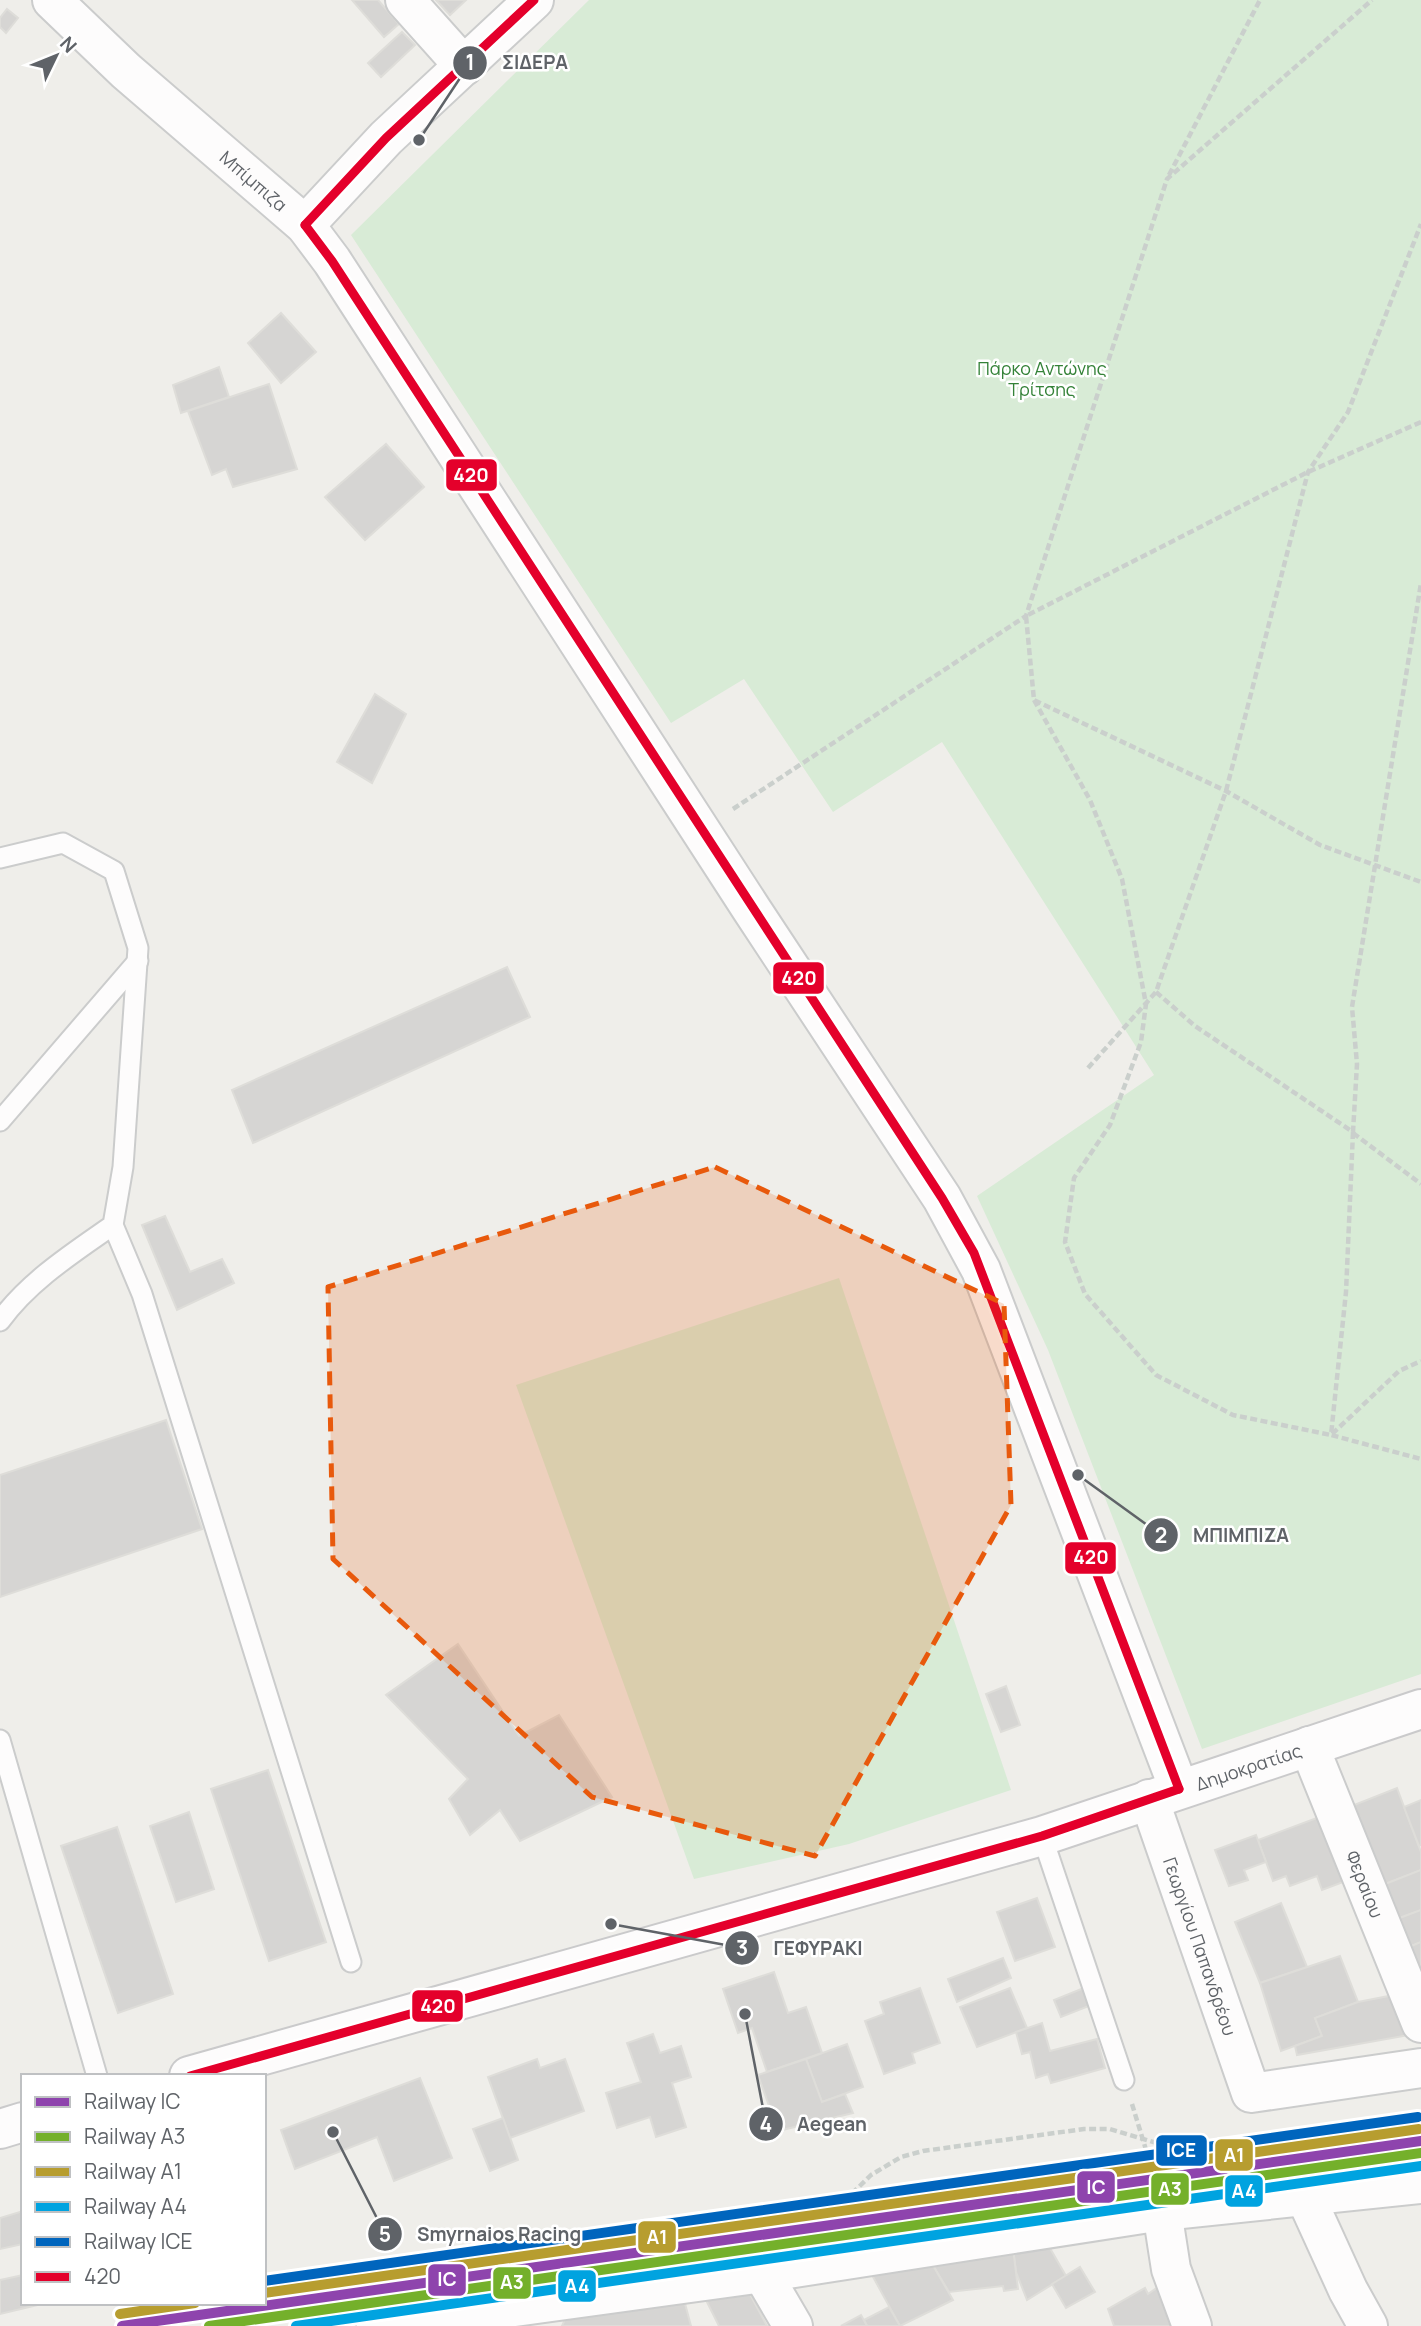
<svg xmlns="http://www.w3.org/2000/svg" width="1421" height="2326" font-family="Manrope,sans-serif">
<rect width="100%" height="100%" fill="#efeeea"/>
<g fill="#d8ebd6">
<polygon points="589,0 1421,0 1421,1674 1202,1749 1048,1350 977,1196 1154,1075 942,742 833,812 744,679 671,723 351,235"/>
<polygon points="839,1278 1011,1790 849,1844 694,1879 516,1385"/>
</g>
<g fill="#d6d5d3" stroke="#deddd9" stroke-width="2">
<polygon points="352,0 378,0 399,24 384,37"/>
<polygon points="436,0 466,0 450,15"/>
<polygon points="7,9 18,18 6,33 0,27 0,18"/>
<polygon points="402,32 415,45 381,77 368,63"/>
<polygon points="281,313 316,352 281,383 248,343"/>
<polygon points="219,367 229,397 181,413 173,385"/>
<polygon points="269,384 297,469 233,487 226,469 212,475 188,411"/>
<polygon points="386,444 424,487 365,540 325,497"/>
<polygon points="375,694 406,714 372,783 337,762"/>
<polygon points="507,967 530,1017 253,1143 232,1090"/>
<polygon points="165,1216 190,1272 222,1259 234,1283 177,1310 142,1225"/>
<polygon points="166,1420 202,1529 0,1597 0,1475"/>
<polygon points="458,1644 519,1736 559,1715 612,1797 520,1841 500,1810 470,1835 449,1799 468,1779 386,1695"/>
<polygon points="1006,1686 1020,1725 1001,1732 986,1694"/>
<polygon points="268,1770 326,1942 269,1961 211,1789"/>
<polygon points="1397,1788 1421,1852 1421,1870 1380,1886 1349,1807"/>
<polygon points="1421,1800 1421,1845 1419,1846 1404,1807"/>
<polygon points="189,1812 214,1889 176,1902 150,1826"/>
<polygon points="1322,1816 1346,1881 1322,1890 1317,1876 1290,1886 1286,1876 1273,1881 1258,1840"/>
<polygon points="117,1827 173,1994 118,2013 61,1846"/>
<polygon points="1256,1835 1266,1862 1244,1870 1248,1880 1229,1886 1215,1850"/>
<polygon points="1421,1870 1421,1910 1394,1920 1380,1886"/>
<polygon points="1037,1898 1055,1947 1015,1961 997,1912"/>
<polygon points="1281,1903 1307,1967 1260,1983 1235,1922"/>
<polygon points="1421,1910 1421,1942 1409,1947 1397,1919"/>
<polygon points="1421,1942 1421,1977 1409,1947"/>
<polygon points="1340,1956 1358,2002 1315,2018 1322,2036 1281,2051 1260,1983"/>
<polygon points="1003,1958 1011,1978 957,2002 948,1979"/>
<polygon points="774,1972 788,2013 806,2007 822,2053 767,2072 752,2028 738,2033 723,1989"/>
<polygon points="1091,1985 1099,2002 1061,2017 1054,2000"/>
<polygon points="920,1988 940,2043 912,2053 915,2063 884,2074 865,2021 884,2014 880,2002"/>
<polygon points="1010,1988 1027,2028 977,2047 960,2007"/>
<polygon points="1399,1994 1409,2035 1297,2055 1295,2046 1322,2036 1315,2018 1358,2002"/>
<polygon points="1042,2023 1050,2051 1097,2039 1105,2068 1051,2083 1048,2074 1036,2078 1030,2052 1022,2054 1016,2032"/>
<polygon points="653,2034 660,2053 681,2046 691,2077 672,2083 686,2127 656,2137 650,2117 617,2128 606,2093 641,2082 627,2043"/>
<polygon points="847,2044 863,2087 822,2102 806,2059"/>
<polygon points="537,2059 540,2068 565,2059 584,2111 510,2138 488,2077"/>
<polygon points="806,2059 822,2102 845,2094 853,2113 778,2131 758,2075"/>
<polygon points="420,2078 452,2158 394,2181 377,2137 295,2169 281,2130"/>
<polygon points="503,2118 518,2160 490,2171 473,2129"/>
<polygon points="23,2211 23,2244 0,2249 0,2218"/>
<polygon points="1047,2243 1066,2276 1027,2300 1016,2272 1013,2248"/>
<polygon points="1013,2248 1018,2289 1004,2291 1003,2286 949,2292 931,2262"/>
<polygon points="931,2262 953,2300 900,2326 872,2275"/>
<polygon points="1080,2267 1095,2292 1066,2308 1052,2284"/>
<polygon points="23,2275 23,2303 46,2303 0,2314 0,2280"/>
<polygon points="745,2285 767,2326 719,2326 705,2298"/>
<polygon points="1158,2287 1172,2326 1114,2326 1108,2309 1145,2288 1148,2294"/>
<polygon points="683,2296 691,2326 562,2326 570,2308"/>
<polygon points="889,2307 900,2326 867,2326 864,2320"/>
<polygon points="861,2315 867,2326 841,2326"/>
</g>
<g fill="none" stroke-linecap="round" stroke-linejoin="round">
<g stroke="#cbcccc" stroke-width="23">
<g id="service">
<path d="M0 858 63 843 114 871 138 948 123 1167 113 1225C73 1253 29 1281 0 1321"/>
<polyline points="0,1121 138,961"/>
<polyline points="113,1225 142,1294 351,1962"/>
<polyline points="0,1740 97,2076"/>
<polyline points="1042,1836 1124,2080"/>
</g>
</g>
<g stroke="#cbcccc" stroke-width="42">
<g id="minor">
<polyline points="405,0 464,66"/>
<polyline points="305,225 386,138 534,0"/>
<path id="s1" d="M1309 1746 1421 2023"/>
<path id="s2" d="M1149 1799 1251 2093 1421 2068"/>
<polyline points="1306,2198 1348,2290 1368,2326"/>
<polyline points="1162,2211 1171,2269 1192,2326"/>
<polyline points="762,2273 793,2326"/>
<polyline points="376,2326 762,2273 1162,2211 1421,2184"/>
</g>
</g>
<g stroke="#cbcccc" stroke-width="42">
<g id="tertiary">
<path id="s3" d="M52 0 126 71 305 225 332 261 752 910 942 1198 981 1270 1179 1789"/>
</g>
</g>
<g stroke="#cacacb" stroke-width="42">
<g id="secondary">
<path id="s4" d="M189 2076 1042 1836 1421 1709"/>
<polyline points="0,2129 23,2122"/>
</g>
</g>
<g stroke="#cacfcc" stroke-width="4.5" stroke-dasharray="7 3.5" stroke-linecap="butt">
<polyline points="1169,175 1260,0"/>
<polyline points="1421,422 1308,472 1026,616 1034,700 1226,791 1320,845 1421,882"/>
<polyline points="1034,700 1090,800 1122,879 1146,1004 1141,1042 1110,1125 1074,1178 1065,1242 1085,1294 1156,1375 1233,1415 1331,1435 1399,1371 1421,1361"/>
<polyline points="733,809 1026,616 1167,179 1372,0"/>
<polyline points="1156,992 1195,1026 1353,1132 1357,1064 1352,1007 1421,583"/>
<polyline points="1088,1068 1156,992 1226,791 1308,472 1348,412 1421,224"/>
<polyline points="1353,1132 1346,1292 1331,1435 1421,1459"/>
<polyline points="1353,1133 1421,1184"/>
<polyline points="1132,2104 1154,2176"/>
<polyline points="822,2223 871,2175 901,2157 923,2151 1084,2129 1110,2129 1226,2164"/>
<polyline points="233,2326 343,2309"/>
</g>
<use href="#service" stroke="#fdfcfc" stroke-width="19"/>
<use href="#minor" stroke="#fdfcfc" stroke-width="38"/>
<use href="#tertiary" stroke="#fdfcfc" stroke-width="38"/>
<use href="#secondary" stroke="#fdfcfc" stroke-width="38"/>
<g stroke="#fff" stroke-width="14">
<g id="bus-1">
<polyline points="305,225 332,261 942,1198 974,1253 1179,1789"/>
<polyline points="305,225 386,138 534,0"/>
<polyline points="190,2076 1042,1836 1179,1789"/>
</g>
</g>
<use href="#bus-1" stroke="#e4002b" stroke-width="9"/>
<g stroke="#fff" stroke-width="16">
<polyline id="rail-1" points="122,2326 1421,2141"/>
</g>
<g stroke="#fff" stroke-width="16">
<polyline id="rail-2" points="209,2326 1421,2153"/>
</g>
<g stroke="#fff" stroke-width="16">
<g id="rail-3">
<polyline points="264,2293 1419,2129"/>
<polyline points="120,2314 195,2303"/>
</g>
</g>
<g stroke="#fff" stroke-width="16">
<polyline id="rail-4" points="296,2326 1421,2166"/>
</g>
<g stroke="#fff" stroke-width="16">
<polyline id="rail-5" points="264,2281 1418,2117"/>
</g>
<use href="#rail-1" stroke="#8e44ad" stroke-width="10"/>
<use href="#rail-2" stroke="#74b02b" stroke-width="10"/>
<use href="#rail-3" stroke="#b79d2f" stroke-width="10"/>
<use href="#rail-4" stroke="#00a3e0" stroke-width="10"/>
<use href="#rail-5" stroke="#0065bd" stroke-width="10"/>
</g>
<path fill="#e8590c" fill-opacity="0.2" stroke="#e8590c" stroke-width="5" stroke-dasharray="14 9" stroke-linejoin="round" d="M715 1167 1004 1304 1011 1505 815 1856 592 1797 333 1559 328 1287Z"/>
<g text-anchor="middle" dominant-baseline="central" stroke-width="5" stroke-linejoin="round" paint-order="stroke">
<g font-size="18" fill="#5f6368" stroke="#fff">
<text stroke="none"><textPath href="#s3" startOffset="271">Μπίμπιζα</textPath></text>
<text stroke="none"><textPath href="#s4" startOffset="1104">Δημοκρατίας</textPath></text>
<text stroke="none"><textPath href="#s1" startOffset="149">Φεραίου</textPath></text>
<text stroke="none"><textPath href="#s2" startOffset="156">Γεωργίου Παπανδρέου</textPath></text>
</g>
<g font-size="18" fill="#348238" stroke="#fff">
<text x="1042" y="368">Πάρκο Αντώνης<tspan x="1042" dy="21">Τρίτσης</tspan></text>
</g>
</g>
<path fill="none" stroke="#5f6368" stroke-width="2.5" d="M419 140L470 63M1078 1475L1161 1535M611 1924L742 1948M745 2014L766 2124M333 2132L385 2234"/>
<g fill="#5f6368" stroke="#fff" stroke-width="2.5">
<circle cx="419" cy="140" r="7"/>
<circle cx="1078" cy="1475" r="7"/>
<circle cx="611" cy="1924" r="7"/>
<circle cx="745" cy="2014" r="7"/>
<circle cx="333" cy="2132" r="7"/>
<circle cx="470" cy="63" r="18"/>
<circle cx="1161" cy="1535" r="18"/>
<circle cx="742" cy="1948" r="18"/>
<circle cx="766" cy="2124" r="18"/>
<circle cx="385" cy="2234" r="18"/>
</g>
<g font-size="21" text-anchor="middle" font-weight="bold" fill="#fff">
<text x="470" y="70">1</text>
<text x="1161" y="1543">2</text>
<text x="742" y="1956">3</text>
<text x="766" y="2132">4</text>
<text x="385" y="2242">5</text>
</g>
<g font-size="19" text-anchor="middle" font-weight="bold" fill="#5f6368" stroke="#fff" stroke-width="5" stroke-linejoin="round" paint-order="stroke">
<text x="535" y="69">ΣΙΔΕΡΑ</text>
<text x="1241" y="1542">ΜΠΙΜΠΙΖΑ</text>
<text x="818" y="1955">ΓΕΦΥΡΑΚΙ</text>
<text x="832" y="2131">Aegean</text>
<text x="499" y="2241">Smyrnaios Racing</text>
</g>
<g stroke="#fff" stroke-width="2.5">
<rect x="445" y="458" width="53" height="34" rx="7" fill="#e4002b"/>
<rect x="772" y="961" width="53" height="34" rx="7" fill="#e4002b"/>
<rect x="1064" y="1541" width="53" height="34" rx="7" fill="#e4002b"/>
<rect x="411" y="1989" width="53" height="34" rx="7" fill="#e4002b"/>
<rect x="1155" y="2134" width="53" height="33" rx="7" fill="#0065bd"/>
<rect x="1214" y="2138" width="40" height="34" rx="7" fill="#b79d2f"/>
<rect x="1076" y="2170" width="40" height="34" rx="7" fill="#8e44ad"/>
<rect x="1150" y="2172" width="40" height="34" rx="7" fill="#74b02b"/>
<rect x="1224" y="2174" width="40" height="34" rx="7" fill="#00a3e0"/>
<rect x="637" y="2220" width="40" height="34" rx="7" fill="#b79d2f"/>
<rect x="427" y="2263" width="40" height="34" rx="7" fill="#8e44ad"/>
<rect x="492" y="2266" width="40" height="34" rx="7" fill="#74b02b"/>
<rect x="557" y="2269" width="40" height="34" rx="7" fill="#00a3e0"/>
</g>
<g font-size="19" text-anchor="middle" font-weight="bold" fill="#fff">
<text x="471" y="482">420</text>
<text x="799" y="985">420</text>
<text x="1091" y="1564">420</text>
<text x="438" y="2013">420</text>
<text x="1181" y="2157">ICE</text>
<text x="1234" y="2162">A1</text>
<text x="1096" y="2194">IC</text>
<text x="1170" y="2196">A3</text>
<text x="1244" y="2198">A4</text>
<text x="657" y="2244">A1</text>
<text x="447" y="2286">IC</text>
<text x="512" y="2289">A3</text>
<text x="577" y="2293">A4</text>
</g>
<rect x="21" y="2074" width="245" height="231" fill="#ffffff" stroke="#bfc1c3" stroke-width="2"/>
<rect x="35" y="2097" width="35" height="10" fill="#8e44ad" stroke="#bfc1c3" stroke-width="2"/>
<text x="84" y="2109" font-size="21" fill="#5f6368">Railway IC</text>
<rect x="35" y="2132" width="35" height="10" fill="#74b02b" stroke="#bfc1c3" stroke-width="2"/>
<text x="84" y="2144" font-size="21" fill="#5f6368">Railway A3</text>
<rect x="35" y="2167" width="35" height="10" fill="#b79d2f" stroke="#bfc1c3" stroke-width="2"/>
<text x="84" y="2179" font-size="21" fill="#5f6368">Railway A1</text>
<rect x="35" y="2202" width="35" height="10" fill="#00a3e0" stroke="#bfc1c3" stroke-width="2"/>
<text x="84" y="2214" font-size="21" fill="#5f6368">Railway A4</text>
<rect x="35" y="2237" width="35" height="10" fill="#0065bd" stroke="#bfc1c3" stroke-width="2"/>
<text x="84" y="2249" font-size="21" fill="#5f6368">Railway ICE</text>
<rect x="35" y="2272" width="35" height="10" fill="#e4002b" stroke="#bfc1c3" stroke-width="2"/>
<text x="84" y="2284" font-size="21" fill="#5f6368">420</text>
<g transform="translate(56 56) rotate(47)" stroke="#ffffff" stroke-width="5" paint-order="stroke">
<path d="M0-5L12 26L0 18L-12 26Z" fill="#5f6368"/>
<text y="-10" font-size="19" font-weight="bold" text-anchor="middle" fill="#5f6368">N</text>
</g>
</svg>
